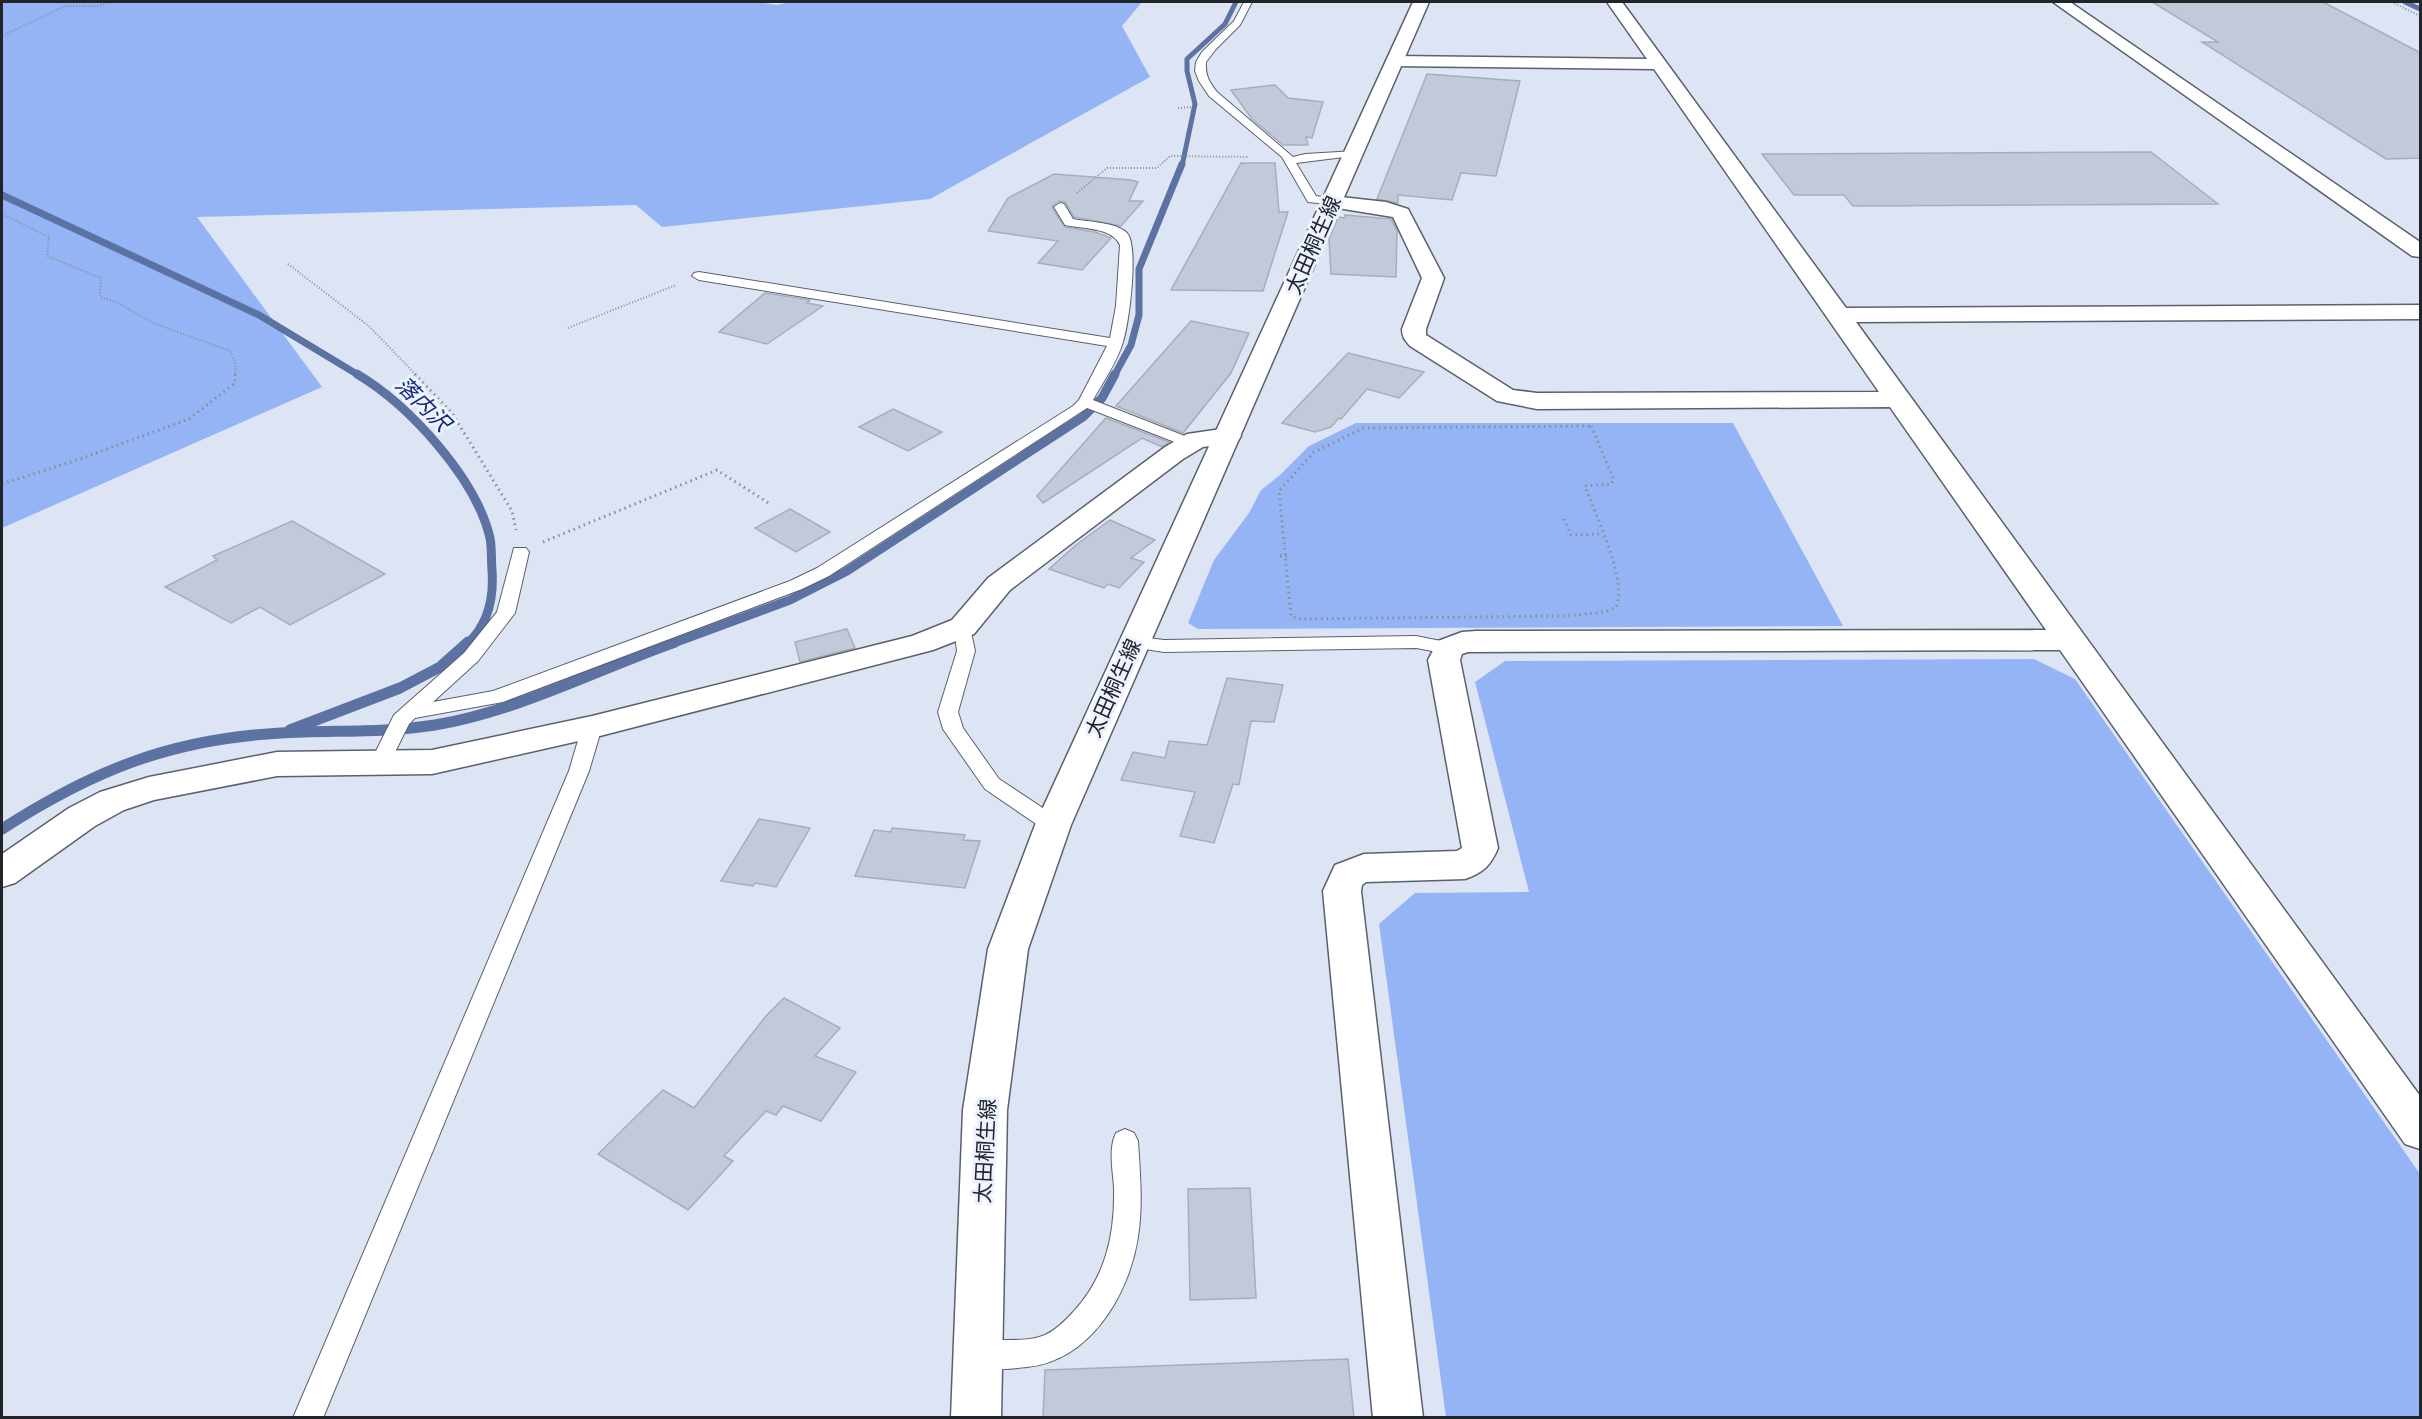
<svg xmlns="http://www.w3.org/2000/svg" width="2422" height="1419" font-family="Figtree,'Noto Sans JP',sans-serif">
<rect width="100%" height="100%" fill="#dde5f4"/>
<g fill="#95b4f6">
<polygon points="2,2 758,2 777,5 791,2 1142,2 1122,26 1150,77 930,199 662,227 636,205 197,217 322,387 2,528"/>
<polygon points="1356,423 1733,423 1843,626 1198,629 1188,623 1214,560 1249,513 1261,490 1280,475 1309,446"/>
<polygon points="2034,659 2075,679 2420,1174 2420,1417 1446,1417 1379,924 1415,893 1529,892 1475,682 1505,661"/>
</g>
<g fill="none" stroke-linecap="round" stroke-linejoin="round">
<g stroke="#5c72a2" stroke-width="5">
<polyline points="2405,2 2420,9"/>
<polyline points="1182,166 1195,104 1187,71 1187,59 1225,24 1236,2"/>
</g>
<g stroke="#5c72a2" stroke-width="7">
<polyline points="2,195 259,315 360,376"/>
<polyline points="1114,376 1131,345 1139,315 1139,269 1182,164"/>
</g>
<g stroke="#5c72a2" stroke-width="9">
<path d="M357 374C409 405 476 478 490 538 492 548 491 559 492 570 494 598 489 624 467 644"/>
<polyline points="671,644 790,600 847,571 1083,417 1102,398 1115,374"/>
</g>
<g stroke="#5c72a2" stroke-width="11">
<polyline points="290,730 400,688 440,667 468,642"/>
<path d="M2 829C94 770 171 739 281 733 333 730 384 733 435 725 518 711 596 670 675 642"/>
</g>
</g>
<g fill="#c2cad9" stroke="#a6adbc" stroke-width="1.5">
<polygon points="2152,2 2323,2 2421,53 2421,158 2386,159 2202,42 2218,42"/>
<polygon points="1427,74 1520,81 1496,176 1461,173 1452,200 1398,195 1398,203 1377,199"/>
<polygon points="1275,85 1288,98 1323,102 1312,138 1306,137 1308,145 1283,145 1252,119 1231,90"/>
<polygon points="2151,152 2218,204 1853,206 1844,195 1794,195 1762,154"/>
<polygon points="1241,163 1275,163 1279,212 1288,212 1263,291 1171,290"/>
<polygon points="1054,174 1131,180 1138,182 1129,201 1143,201 1121,226 1074,217 1065,202 1059,201 1053,205 1052,208 1065,227 1095,232 1111,238 1082,270 1038,263 1058,241 988,231 1008,198"/>
<polygon points="1345,215 1391,219 1397,231 1396,277 1331,274 1329,239 1338,217 1345,218"/>
<polygon points="765,293 810,300 807,303 823,306 767,344 719,332"/>
<polygon points="1191,321 1249,333 1231,373 1183,433 1116,406"/>
<polygon points="1348,353 1424,372 1399,398 1367,389 1341,419 1339,418 1331,427 1315,432 1282,423"/>
<polygon points="893,409 942,432 908,451 859,427"/>
<polygon points="1106,418 1169,442 1162,447 1142,438 1043,503 1037,496"/>
<polygon points="790,509 830,532 796,552 755,528"/>
<polygon points="1110,520 1155,540 1131,558 1144,562 1119,588 1108,584 1104,588 1049,569 1076,545"/>
<polygon points="292,521 385,574 290,625 260,607 231,623 165,587 217,560 213,556"/>
<polygon points="847,629 855,648 800,662 795,642"/>
<polygon points="1227,678 1283,685 1274,722 1251,721 1239,785 1233,784 1214,843 1180,836 1195,792 1121,780 1133,752 1165,758 1169,741 1207,745"/>
<polygon points="759,819 810,828 776,887 755,883 753,886 721,881"/>
<polygon points="892,828 965,835 963,840 980,841 965,888 855,876 874,830 891,832"/>
<polygon points="784,998 840,1028 815,1056 856,1072 821,1121 783,1106 776,1115 766,1111 724,1156 733,1161 688,1210 598,1154 663,1090 694,1108 766,1016"/>
<polygon points="1250,1188 1256,1298 1190,1300 1188,1189"/>
<polygon points="1348,1359 1354,1418 1043,1418 1045,1370"/>
</g>
<g fill="none" stroke-linecap="round" stroke-linejoin="round">
<g stroke="#5a606d" stroke-width="2">
<g id="lane">
<path d="M1244 2H1252L1240 25 1216 49 1206 62C1205 75 1209 82 1217 92L1293 157 1305 154 1356 151 1358 153 1352 156 1296 163 1316 196 1336 199V205L1308 202 1282 157 1209 96 1199 81 1195 71 1196 62 1202 52 1234 21Z"/>
<path d="M1060 203 1064 204 1073 219C1088 222 1116 222 1127 233 1139 246 1129 324 1123 342 1117 362 1103 382 1093 400L1195 440 1198 443 1195 446H1185L1087 408 829 576 802 589 503 702 415 718 409 724 387 768 380 770 373 768 370 763 394 715 464 653 497 612 514 548H526L529 552 515 613 478 661 433 702 493 691 790 581 817 568 1073 406 1079 400 1107 346 699 280 692 276 694 273 699 272 1110 338 1116 306 1120 245C1112 227 1082 229 1065 225L1054 207Z"/>
<polygon points="963,621 969,623 975,651 958,712 963,728 999,779 1061,820 1064,825 1061,830 1053,833 1045,830 985,789 943,729 938,712 957,651 954,627 957,623"/>
<polygon points="1133,636 1164,640 1416,636 1456,644 1458,648 1456,652 1449,654 1416,648 1164,652 1126,646 1124,642 1126,638"/>
<polygon points="592,720 599,722 602,727 589,771 323,1418 293,1418 569,771 582,727 585,722"/>
<path d="M1125 1129 1134 1133 1138 1141C1140 1173 1143 1206 1138 1237 1129 1295 1090 1361 1027 1367 1008 1369 985 1372 968 1365L963 1355 968 1345C992 1335 1021 1345 1045 1335 1056 1330 1066 1320 1074 1311 1106 1276 1115 1234 1114 1188 1113 1170 1108 1149 1116 1133Z"/>
</g>
</g>
<g stroke="#5a606d" stroke-width="3">
<g id="street">
<path d="M1607 2H1622L1846 308 2420 305V319L1856 322 2420 1096V1149L2405 1144 2060 650 1468 652 1462 654 1460 660 1498 848C1491 865 1483 873 1465 879L1366 882 1362 885 1361 891 1423 1418H1373L1323 891 1335 865 1364 854 1457 851 1462 848 1428 660 1438 641 1462 632 1476 631 2046 630 1890 407 1537 409 1497 401 1410 346C1405 340 1402 337 1402 329L1422 278 1393 217 1325 206 1322 202 1325 198 1332 196 1386 202 1408 209 1444 278 1426 329V335L1513 390 1537 393 1879 392 1654 69 1394 66 1386 61 1394 56 1647 59Z"/>
<polygon points="1228,428 1237,430 1241,436 1237,442 1203,447 1183,459 1010,590 974,634 933,650 592,738 432,774 277,776 154,800 124,810 95,826 15,883 2,887 2,854 69,808 100,792 149,777 277,752 432,750 592,716 912,636 952,620 988,578 1165,447 1187,434"/>
</g>
</g>
<g stroke="#5a606d" stroke-width="3">
<g id="secondary">
<polygon points="1413,2 1429,2 1071,825 1028,949 1007,1110 1001,1418 951,1418 963,1110 988,949 1035,825"/>
<polygon points="2053,2 2070,2 2420,242 2420,257 2412,256"/>
</g>
</g>
<g stroke="#888e98" stroke-width="2" stroke-dasharray="1 2" stroke-linecap="butt">
<polyline points="2392,2 2420,16"/>
<polyline points="2,36 65,6 99,6 109,2"/>
<polyline points="1178,108 1192,107"/>
<polyline points="1077,193 1107,168 1157,168 1170,156 1249,157"/>
<polyline points="2,214 49,237 47,256 101,278 100,297 116,302 153,323 230,351 236,364 235,376"/>
<polyline points="288,264 370,327 417,376"/>
<polyline points="568,328 676,285"/>
</g>
<g stroke="#888e98" stroke-width="3" stroke-dasharray="1.5 4" stroke-linecap="butt">
<polyline points="415,374 452,413 512,511 516,530"/>
<path d="M1591 426 1614 480 1611 484 1585 486C1595 515 1628 580 1616 607L1605 612 1565 616 1298 619 1291 616 1279 491 1314 452 1364 428Z"/>
<polyline points="2,484 77,460 189,419 235,383 235,374"/>
<polyline points="1564,519 1571,535 1602,534"/>
<polyline points="543,542 717,470 770,504"/>
<polyline points="1280,556 1290,556"/>
</g>
<use href="#lane" fill="#fff" fill-rule="evenodd"/>
<use href="#street" fill="#fff" fill-rule="evenodd"/>
<use href="#secondary" fill="#fff" fill-rule="evenodd"/>
</g>
<g text-anchor="middle" dominant-baseline="central" stroke-width="6" stroke-linejoin="round" paint-order="stroke">
<g font-size="21" fill="#212429" stroke="#ecf2ff">
<text transform="translate(1313 245) rotate(-66)">太田桐生線</text>
<text transform="translate(1113 688) rotate(-66)">太田桐生線</text>
<text transform="translate(985 1151) rotate(-87)">太田桐生線</text>
</g>
<g font-size="22" font-style="italic" fill="#0f2974" stroke="#ecf2ff">
<text transform="translate(423 404) rotate(45)">落内沢</text>
</g>
</g>
<rect width="2422" height="1419" fill="none" stroke="#212429" stroke-width="6"/>
</svg>
